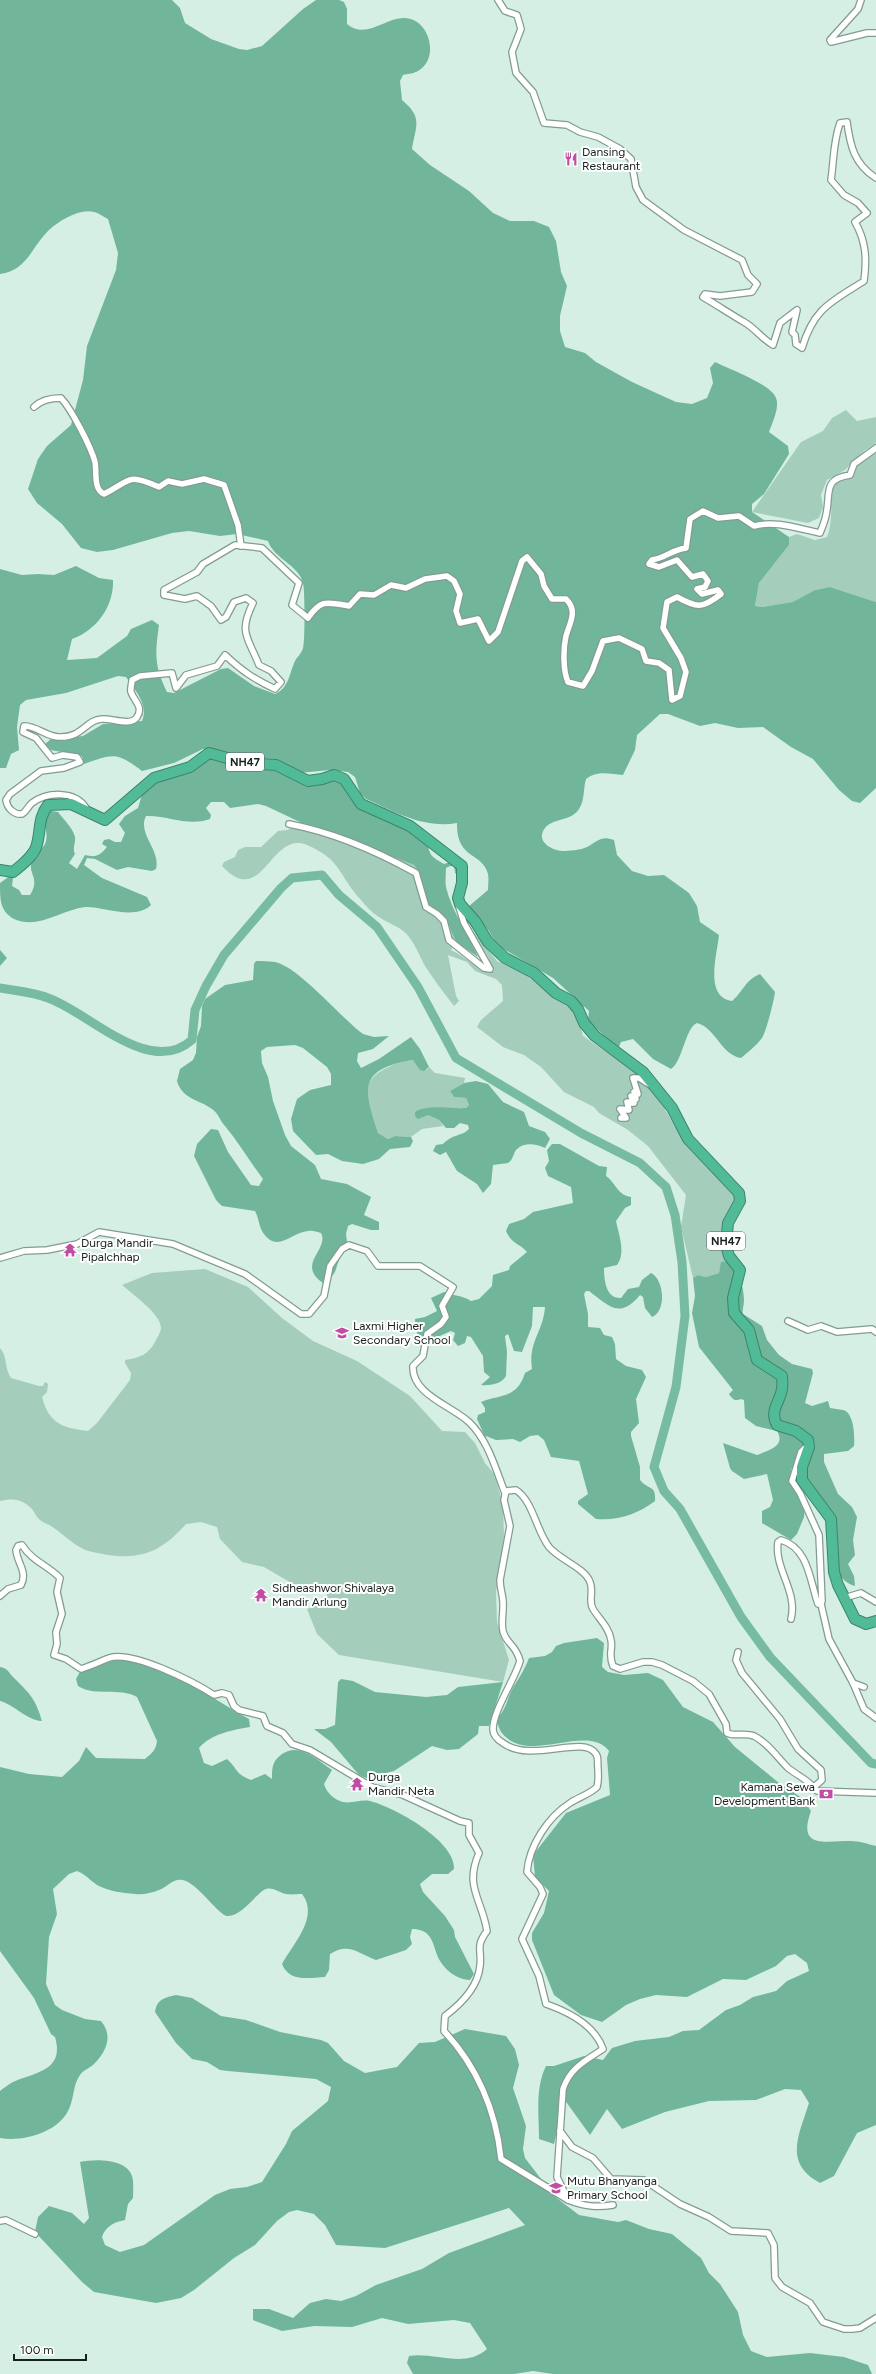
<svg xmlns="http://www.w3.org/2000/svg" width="876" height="2374" font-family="Figtree,sans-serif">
<rect width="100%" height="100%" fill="#d5efe4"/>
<g fill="#a4cdbc">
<polygon points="846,410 857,421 876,417 876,443 864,451 845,470 827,480 821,495 823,507 819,518 808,523 752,512 801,442 823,431 832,418"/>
<path d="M876 453V602L830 587 815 590 794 602 762 607 755 606 759 583 789 545V537L797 534 815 540 827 537C834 519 829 501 834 482L849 478 858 465Z"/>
<path d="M302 823 314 826 414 865 418 871 426 902 445 917 456 942 451 950C466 957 475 968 491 973L494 971C490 956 480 945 473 931L497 961 526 975 573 1010 578 1016 583 1036 637 1073 657 1096 674 1125 688 1139 704 1163 718 1178 728 1184 736 1197 727 1261 722 1262 719 1273 706 1277 698 1275 693 1278 681 1227 686 1195 648 1146 628 1130 599 1113 594 1107 564 1092 541 1067 524 1055 503 1047 477 1027 481 1020 503 1001 502 985 496 979 475 971 467 962 448 955 456 996 459 1001 454 1006C444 993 434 980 425 966 420 957 416 946 409 937 402 927 389 924 379 917 372 913 366 906 361 900 338 875 342 860 307 845 270 830 263 910 222 866L224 862 235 857 238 850 245 847H261L278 831 287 830Z"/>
<path d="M413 1060 427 1070 429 1067 435 1073 465 1078 464 1083 450 1091 454 1097 466 1098 469 1105 466 1108H430L428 1115 439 1120 443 1126 422 1129 411 1137 395 1136 388 1139 378 1133C371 1113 357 1088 378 1073 390 1065 399 1062 413 1060Z"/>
<path d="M205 1269 248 1287 282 1318 313 1341 357 1361 410 1396 442 1431 465 1432 475 1443 485 1463 495 1475 503 1505 504 1536 496 1592 497 1622 509 1660 503 1682 339 1655 317 1634 307 1609 318 1605 327 1598V1591L324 1584H293L264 1567 242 1562 220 1539 217 1527 201 1522 186 1524C163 1550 143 1560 108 1555 98 1553 87 1552 78 1546 69 1541 61 1532 51 1526 48 1524 44 1523 40 1520 36 1517 35 1512 31 1508 22 1499 12 1498 0 1501V1348C8 1357 4 1368 11 1378L39 1386H43L45 1382 48 1384 47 1392 42 1397C49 1424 63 1428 88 1431L97 1423 130 1380 131 1373 125 1363V1360C139 1358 148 1355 155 1342 157 1338 161 1332 161 1328 161 1314 132 1294 122 1285L152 1273Z"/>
</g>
<g fill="#71b69b">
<path d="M0 0H172L180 8 185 23 211 39 239 49 247 50 262 46 303 9 316 0H339L344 2 347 9V24C366 40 384 18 404 18 430 18 440 59 418 71 415 73 408 74 403 75L400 81 402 100C423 118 416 124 412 149L430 165 469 191 493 213 510 221H534L549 227 556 241 561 272 567 286 560 316V331L565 347 585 353 596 362 632 382 676 402 692 404 707 398 713 383 710 368 715 362C729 369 771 384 776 398 780 407 772 423 769 432L788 446 789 454 764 494 752 504V512L789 537V545L759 583 755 606 762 607 793 602 815 590 830 587 876 602V788L860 803 852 801 839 790 813 759 791 747 763 727 738 728 715 723 700 726 668 714H660L637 735 635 750 623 775C610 774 597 770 586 779 583 789 585 800 579 809 572 821 553 818 545 828 535 841 551 850 562 851 569 851 581 850 587 847 598 841 601 835 614 840L617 855 632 871 648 876 664 875 689 893 697 906 700 922 719 935C717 955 704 997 732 1001 743 992 745 980 760 974L775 992C774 1001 766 1032 762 1038 756 1046 748 1052 741 1058 721 1055 716 1028 697 1023 685 1028 683 1061 671 1069L653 1059 633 1039 621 1042 618 1049 588 1020 589 1011 553 978 497 945 489 931 468 907 488 890C488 885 489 879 488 874 483 852 456 860 457 823 424 829 395 812 366 799L360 793 355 777 348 772 330 770 299 773 275 759 243 757 219 750 203 749 174 763 142 771C117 752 114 753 84 764L82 756 51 750 45 744 51 739 83 736 103 724 142 721C149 705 135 690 126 677L118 676 66 693 26 700 20 705 17 727 19 750 11 754 6 768H0V569L22 575 38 574 54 575 76 566 99 578 113 580C114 606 97 630 72 639L67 660 97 658 127 636 131 629 152 620 159 625C155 654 154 665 167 692L174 693 221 669 228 668 254 686 275 694C289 688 289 674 295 661 297 657 302 653 303 648 305 642 305 590 303 583 299 565 274 559 268 541L237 534 220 536 189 531 172 533 113 550 97 552 81 548 62 524 37 503 28 489 38 459 47 446 71 425 83 380 87 346 116 270 118 253 108 219C104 217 99 213 94 212 80 208 60 220 49 230 32 246 27 271 0 274Z"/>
<path d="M210 758 226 762 235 770 237 767 254 769 273 768 306 786C320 787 325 778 342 781 353 808 366 811 390 823 403 822 417 834 428 842 428 855 433 858 444 864L453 861 458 867 459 876 455 873 454 866H450L446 868C446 874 445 881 446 887 451 910 469 935 478 957L456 942 445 917 426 902 418 871 414 865 314 826 302 823 266 806 258 804 230 808 224 802H211L206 808 211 815 210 819C187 827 168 815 146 816 137 834 161 850 156 869L152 871 128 867 117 870 95 859 87 858 84 865 102 878 147 897 151 905C135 921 102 906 85 907 61 910 38 930 14 919 0 911 0 900 0 883L11 875 13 878 12 886 19 890 22 895H30C41 878 27 873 32 862 34 855 41 850 45 844 50 833 40 825 51 811L58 812C64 820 73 828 75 837 76 843 72 848 75 854L69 863 77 869 85 855C97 858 100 855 107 847L102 844 104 840 109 839 115 842H121L125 833 119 824 125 816 138 808 143 791 161 778 187 774Z"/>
<polygon points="0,950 7,958 0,966"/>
<path d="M256 961C262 961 269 961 275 962 299 967 341 1018 363 1034L374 1037 389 1036 373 1049 358 1053 357 1061 361 1068 379 1059 411 1037 420 1049 429 1067 424 1071 420 1070 413 1060C358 1069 363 1089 378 1133L388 1139 395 1136 411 1137 413 1141 410 1147 390 1149 379 1159 363 1164 342 1161 328 1154 316 1155 293 1131 291 1119 297 1099 310 1090 331 1085V1074L327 1067 303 1048 295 1045 267 1047 261 1051 262 1063 268 1077 273 1101 285 1135 291 1146 315 1165 321 1179 347 1184 371 1197 364 1215 379 1222V1230H371L352 1224 348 1226 346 1234 348 1250 341 1254 335 1272 326 1285C293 1265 330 1250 321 1233 317 1232 312 1230 308 1231 292 1232 278 1253 264 1234 259 1228 259 1218 255 1211L222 1206 216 1200 194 1156 197 1144 211 1129 218 1130 228 1152 251 1185 259 1186 263 1179C250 1162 239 1143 225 1126 220 1121 219 1114 212 1109 200 1100 182 1099 177 1081L180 1069 193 1060 196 1053 197 1037 201 1026 202 1006 205 999 225 985 253 980 254 964Z"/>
<path d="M476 1081 488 1084 503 1102 524 1112 529 1126 545 1132 550 1139 545 1148C536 1144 525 1142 517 1149 513 1153 514 1159 508 1163L493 1165 491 1184 483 1193 477 1184 457 1171 446 1152 440 1155 433 1151 436 1145 443 1144C454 1133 461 1137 469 1129L468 1125 460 1123 454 1128H446L439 1120 428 1115 418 1119 415 1116V1112C428 1104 450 1109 466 1108L469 1105 466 1098 454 1097 450 1091 464 1083Z"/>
<path d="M552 1144H560L599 1166 607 1167 606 1176C617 1184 617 1195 631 1197V1205L625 1208 616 1221C619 1235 626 1253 617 1265L604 1268C604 1280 606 1299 621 1298L628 1289 639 1287 642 1280 651 1273C664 1279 667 1311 652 1317L645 1308 643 1297 640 1295C620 1319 610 1307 589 1291H586L584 1294 588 1314V1327L600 1328 604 1335 612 1337 615 1344 616 1359 626 1366 642 1370 646 1377 636 1399 639 1423 631 1432V1436L640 1467V1480C649 1491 656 1484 655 1501 638 1514 618 1521 596 1519L578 1504V1501L588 1494 579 1461 551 1457 544 1440 538 1435 530 1436 520 1442 513 1439 496 1440 486 1436 485 1437 477 1419 478 1415 485 1412V1408L481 1402C500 1394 517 1399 525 1373L532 1369C528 1341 543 1333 545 1307H533L532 1326 522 1352 514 1351 508 1334 505 1336 507 1352 506 1376C502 1384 489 1386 481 1385L490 1377 484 1372 483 1356 471 1337 467 1336 465 1343 458 1346 453 1340 455 1333 451 1331 424 1343 415 1330V1319L425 1317 437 1311 431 1298 444 1292C453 1296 462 1295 471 1301L479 1299 492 1286 493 1275 509 1270 510 1266 527 1252C521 1244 512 1245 506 1231L509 1224 524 1219 533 1212 573 1203 571 1187 548 1176 545 1168 549 1161 547 1150Z"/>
<path d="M727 1261C738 1272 744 1285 744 1301 744 1306 742 1309 743 1314L762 1326 767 1340 779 1355 792 1364 812 1369 813 1373 805 1403 812 1406 828 1401 830 1408C834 1409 838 1409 843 1410 854 1412 855 1437 854 1446L848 1451 824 1454V1462L838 1494 852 1507 857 1517 853 1540 855 1555 848 1564 854 1576 855 1586C826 1577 838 1542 836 1520L809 1488 804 1469 811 1450 803 1440 805 1450 801 1463 791 1469 790 1483 799 1494 805 1507 804 1517 797 1534 791 1540 762 1523V1511L770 1507 773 1500 767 1474 744 1479 732 1471 730 1468 723 1443 757 1455C769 1450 786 1446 777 1431L756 1426 745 1418 744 1400C738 1397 736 1405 729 1394L733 1390 699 1347 692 1313 695 1296 693 1278 698 1275 706 1277 719 1273 721 1262Z"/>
<path d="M597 1638 604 1643 602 1667 608 1672 624 1675 648 1673 663 1680 683 1707 713 1722 735 1747 779 1783 802 1798 811 1811C797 1849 825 1841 851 1841 859 1841 868 1844 876 1846V2125L857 2133 834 2176 820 2183C783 2163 799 2135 809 2103L801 2090 785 2089 756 2100 709 2101 665 2112 622 2129 607 2109 590 2135 564 2099 554 2144 539 2139C539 2115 535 2088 546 2066H554L584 2056 603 2060 612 2048 635 2041 669 2037 683 2031 699 2030 726 2010 740 2005 753 1997 776 1991 787 1981 809 1971 807 1963 795 1954 787 1956 776 1966 746 1980 723 1979 687 1997 656 1995 640 1999 626 2005 602 2022 581 2015 554 1995 532 1940V1933L544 1913 549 1891 535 1877 533 1855 566 1813 610 1795 607 1758 609 1751C587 1722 528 1766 502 1733 499 1730 498 1723 496 1719 507 1710 507 1697 514 1686 520 1676 525 1669 529 1658L545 1656 552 1652 556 1646 564 1643Z"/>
<path d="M118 1659C161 1660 212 1699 249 1719L250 1727C232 1730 211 1734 199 1748L204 1763 212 1766 227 1759C239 1770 234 1773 251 1780L265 1774 272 1779C272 1768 272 1761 282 1754 300 1742 316 1759 332 1770L324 1784C326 1791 332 1798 340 1801 349 1805 360 1799 370 1801 394 1807 456 1841 454 1869L448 1874H432L420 1884 423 1892 445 1916 454 1930 455 1937 474 1974 470 1980C455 1980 440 1966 436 1952 432 1938 428 1929 412 1929L410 1937 412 1944 406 1950 376 1960C358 1953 348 1942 330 1954L329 1970 325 1977C308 1978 289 1982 282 1964 292 1945 320 1917 302 1894 297 1894 291 1895 286 1894 279 1893 274 1887 266 1889 257 1892 242 1917 227 1916 219 1915 199 1886 186 1881 174 1876 169 1886 159 1890 152 1893 142 1895 135 1894 122 1893 108 1891 97 1885 90 1880 85 1874 77 1871L69 1874 53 1889 57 1914 49 1937 46 1984 55 2005 62 2010 85 2019 101 2021C113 2035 107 2051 94 2064 90 2068 83 2070 80 2075 73 2084 74 2099 69 2109 58 2133 23 2142 0 2138V2091C4 2088 9 2084 13 2082 35 2072 65 2071 55 2037L51 2034 34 1998 0 1951V1767L29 1774 62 1777 79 1761 86 1747 96 1758 145 1759C152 1753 156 1750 157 1741L137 1697C119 1687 95 1697 78 1686L76 1679 80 1672Z"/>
<path d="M0 1667C7 1668 8 1671 12 1676 29 1693 35 1697 42 1721 26 1720 15 1705 0 1701Z"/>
<polygon points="341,1679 353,1681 375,1692 426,1697 447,1695 458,1687 503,1682 489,1726 479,1726 478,1734 459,1749 447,1750 432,1746 394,1771 366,1778 359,1775 331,1742 314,1729 325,1729 335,1725 338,1682"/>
<path d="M176 1995 192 1998 221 2016 246 2020 280 2032 321 2040 328 2043 344 2061 365 2073 397 2067 419 2043 435 2042 465 2029 506 2036 515 2049 519 2065 513 2088 526 2126 523 2149 525 2158 554 2196 579 2215 618 2222 626 2220 649 2229 672 2234 701 2258 709 2273 720 2284 738 2312 743 2335 751 2351 767 2357 810 2353 844 2357 868 2365 872 2374H553L533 2371 514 2374H413L407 2363 409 2356C435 2352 465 2369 487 2349L470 2323 454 2320 408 2324 382 2318 352 2327 314 2326 282 2331 253 2320V2309H269L293 2318 310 2303 326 2299 341 2301 356 2296 376 2285 422 2269 449 2253 525 2225 509 2208 385 2248 336 2245 325 2225 314 2214 297 2210 289 2212 277 2221 255 2245 234 2258 194 2290 181 2298 156 2303 94 2292 82 2282 35 2232 38 2217 49 2206 72 2213 84 2224 89 2218 80 2162C94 2159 126 2158 132 2176 134 2182 133 2191 133 2198L128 2204 125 2220C114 2222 105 2227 102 2237L105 2245 120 2252 144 2245 215 2195 230 2189 247 2187 262 2182 286 2144 292 2131 328 2101 331 2087 316 2079 228 2071 220 2070 207 2062 192 2059 176 2043 155 2012C157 1999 164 1998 176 1995Z"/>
</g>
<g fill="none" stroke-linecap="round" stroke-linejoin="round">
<path stroke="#77bca1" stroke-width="9" d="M0 988C16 991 33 992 48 998 89 1012 149 1078 192 1040L195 1010 206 986 224 955 281 888 292 878 322 875 339 895 377 927 418 987 456 1058 581 1133 640 1163 666 1187 675 1215 682 1262 685 1316 676 1387 654 1467 664 1491 680 1509 741 1617 770 1657 871 1763 876 1764"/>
<g stroke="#839c91" stroke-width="8">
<g id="street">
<path d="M498 0 505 11 517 15 521 29 512 52 516 73 533 92 544 123 567 125 580 132 598 137 620 149 631 159 636 187 643 200 684 230 742 260 748 275 757 284 752 292 720 296 705 294 703 297C717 305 730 314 744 322 755 328 762 339 773 345L780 323 797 310 792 332 795 335 796 344 802 348C814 308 831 302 864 281 867 259 866 241 855 222L867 213 858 203 844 195 831 180C834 160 833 142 840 123L847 122C850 145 854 164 876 178"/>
<polyline points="861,0 858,9 830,40 831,42 867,33 876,33"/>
<path d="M34 407C41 400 51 398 61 398 72 410 91 447 95 462 97 472 93 489 104 494 132 480 126 473 159 487L168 481 182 484 204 479 224 485 238 525 241 546"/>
<path d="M86 808C75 790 47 792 32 803 28 806 27 811 22 814 14 815 7 808 6 800L10 794 41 771 64 768 80 762 77 757 63 755 52 758 36 738 23 732 24 726C37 726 47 737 59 737 83 738 85 720 102 719 112 718 131 727 137 717 144 707 134 701 131 692 130 689 132 684 132 680L140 676 172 673 176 688 186 675 217 666 225 655C242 671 254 679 275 689L281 682 271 671 259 665C248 637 238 633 253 603L246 598 234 602 226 617 221 620 211 606 197 596 185 599 164 595V590L197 572 203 564 235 545 262 548 299 583 292 605 308 618C321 599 327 602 349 606L360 594 374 595 391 585 406 588 425 579 447 576 454 581 460 594 456 611 460 623 478 619 489 641 498 632 522 561 527 557 541 574 544 586 552 599H566C578 611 570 622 566 636 563 649 563 671 568 682L583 686 592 671 603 641 619 638 642 649 646 661 659 663 669 670 672 700 680 696 686 672 681 658 663 628 667 602 677 597C697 608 702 609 721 594L718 590 702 594 697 589 705 587 708 581 703 574 692 577 677 560 659 567 649 564 652 560C666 558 671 550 686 548L690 519 703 511 718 518 739 516 754 526C775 520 799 529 820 533 822 528 825 521 826 515 831 494 822 479 850 475L854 464 876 448"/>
<path d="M289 824C332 832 378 852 416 873L426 907 437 914 444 921 449 940 484 968 490 969 464 923 458 904"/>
<polyline points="621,1118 626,1118 620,1109 629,1110 627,1102 634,1103 631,1096 636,1099 634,1092 638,1094 633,1078 639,1078 652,1086"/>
<path d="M0 1258 24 1251 47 1250 77 1244 99 1232 173 1244 245 1274 301 1314H309L324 1296 330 1266 342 1249 349 1245 367 1251 378 1266H420L453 1287 442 1306 446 1317 441 1324 427 1334 423 1356 413 1366C411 1394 452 1406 469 1422 488 1440 496 1470 505 1493"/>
<polyline points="788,1321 808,1330 821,1326 837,1332 872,1329 876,1332"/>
<path d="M0 1596 8 1589 21 1585C28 1572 17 1563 16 1550L18 1546 22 1545C32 1561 47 1565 60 1578L57 1592 62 1614 56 1632 57 1644 54 1655 66 1659 81 1669C91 1666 99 1662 109 1658 132 1650 194 1682 214 1695L222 1693 229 1695 234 1706 239 1710 263 1716 267 1726 283 1733 292 1744 310 1750 372 1787 403 1795 460 1821 469 1823V1835L479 1853C464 1887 482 1899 487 1931 475 1947 482 1949 480 1966 478 1987 461 2004 445 2016L444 2031C477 2066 496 2111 501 2159L568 2200"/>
<polyline points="844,1598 861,1593 876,1602"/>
<polyline points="821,1604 829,1639 853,1683 864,1687"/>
<path d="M791 1619C798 1591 774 1569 778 1542L781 1540C809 1548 810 1582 818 1604H821L822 1601 819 1535 800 1493 792 1481 801 1452 807 1446"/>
<polyline points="738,1652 736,1660 742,1673 780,1719 798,1749 821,1770 822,1780 814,1787"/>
<polyline points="853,1683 864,1709 876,1718"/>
<polyline points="560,2131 572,2147 593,2158 611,2179 644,2180 680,2204 709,2217 731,2231 768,2233 774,2245 775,2278 782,2287 810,2303 823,2322 844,2329 852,2329 860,2328 876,2318"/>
<path d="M613 2205C596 2208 584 2206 568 2200L557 2177 563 2089C570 2068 585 2061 603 2049 595 2026 569 2012 546 2004L539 1976 522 1939 543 1894 540 1887 527 1872C529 1846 548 1817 570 1803 579 1797 590 1794 597 1787 599 1780 598 1775 598 1768 597 1763 599 1758 596 1754 583 1734 532 1764 503 1743 498 1740 493 1736 493 1729 493 1711 515 1679 520 1661 516 1645 508 1645 504 1634 500 1626 504 1612 503 1602 503 1595 500 1589 500 1580L510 1526 504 1500 506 1491 516 1490C533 1501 536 1530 549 1547 560 1560 585 1568 590 1582 594 1591 588 1601 593 1609 599 1619 609 1627 611 1640 613 1649 608 1655 613 1666L620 1669 643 1662H652L662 1665 693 1681 709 1694 726 1724 727 1733C735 1737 745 1732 754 1736 768 1743 777 1757 788 1768 798 1776 809 1780 817 1791L876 1793"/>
<polyline points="0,2221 6,2220 35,2234"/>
</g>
</g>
<g stroke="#3c856c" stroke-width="12">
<path id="highway" d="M0 870 13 872C22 865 35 855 37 844 41 829 38 818 48 805L71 804 105 820 154 778 190 767 209 753 246 763 276 765 308 781 322 779 334 775 344 779 361 804 410 826 462 866V883L458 898 460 904 475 921 488 942 505 958 534 973 556 993 571 1001 578 1009 584 1023 595 1036 643 1072 672 1108 688 1139 739 1193 740 1201 728 1223 726 1245 729 1256 740 1270 733 1298 734 1313 749 1330 757 1360 782 1376C782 1380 783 1384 782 1389 780 1402 769 1411 777 1425L796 1431 808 1440 809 1447 802 1467V1480L831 1519 834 1572 838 1585 855 1619 866 1624 876 1621"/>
</g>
<use href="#street" stroke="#fff" stroke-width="5.5"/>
<use href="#highway" stroke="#50bb96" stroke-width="10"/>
</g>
<defs>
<g id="restaurant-bare" transform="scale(1.08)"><path d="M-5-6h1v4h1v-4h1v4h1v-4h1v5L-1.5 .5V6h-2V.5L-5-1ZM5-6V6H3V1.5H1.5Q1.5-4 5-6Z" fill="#c14ca3" stroke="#fff" stroke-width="2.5" paint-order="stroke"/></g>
<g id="temple-bare" transform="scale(1.08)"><path d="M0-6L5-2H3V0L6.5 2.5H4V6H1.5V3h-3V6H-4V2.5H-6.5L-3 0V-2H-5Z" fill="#c14ca3" stroke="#fff" stroke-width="2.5" paint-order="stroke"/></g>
<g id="school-bare" transform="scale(1.08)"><path d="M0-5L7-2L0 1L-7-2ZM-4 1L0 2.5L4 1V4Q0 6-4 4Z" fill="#c14ca3" stroke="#fff" stroke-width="2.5" paint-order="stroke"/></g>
<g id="bank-bare" transform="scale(1.08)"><path d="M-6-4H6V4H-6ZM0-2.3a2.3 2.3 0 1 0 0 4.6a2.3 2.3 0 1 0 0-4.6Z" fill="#c14ca3" stroke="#fff" stroke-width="2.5" paint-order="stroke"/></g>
</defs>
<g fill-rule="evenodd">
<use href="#restaurant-bare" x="571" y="159"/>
<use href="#temple-bare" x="70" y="1250"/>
<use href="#school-bare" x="342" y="1333"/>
<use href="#temple-bare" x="261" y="1595"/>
<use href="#temple-bare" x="357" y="1784"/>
<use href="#bank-bare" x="826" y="1794"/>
<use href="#school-bare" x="556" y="2188"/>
</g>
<g text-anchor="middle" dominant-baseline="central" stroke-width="4" stroke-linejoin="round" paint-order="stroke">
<g fill="#fff" stroke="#5d6461" stroke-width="1">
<rect x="226" y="753" width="38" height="18" rx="3"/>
<rect x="707" y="1232" width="38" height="18" rx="3"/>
</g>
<g font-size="11" font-weight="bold" fill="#17211d">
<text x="245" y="762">NH47</text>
<text x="726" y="1241">NH47</text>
</g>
<g font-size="12" fill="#17211d" stroke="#fff" text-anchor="start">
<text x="582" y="152">Dansing<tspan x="582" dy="14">Restaurant</tspan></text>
<text x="81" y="1243">Durga Mandir<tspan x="81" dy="14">Pipalchhap</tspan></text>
<text x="353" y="1326">Laxmi Higher<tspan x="353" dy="14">Secondary School</tspan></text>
<text x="272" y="1588">Sidheashwor Shivalaya<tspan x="272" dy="14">Mandir Arlung</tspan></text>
<text x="368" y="1777">Durga<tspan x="368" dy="14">Mandir Neta</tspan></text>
<text x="815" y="1787" text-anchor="end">Kamana Sewa<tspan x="815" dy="14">Development Bank</tspan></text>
<text x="567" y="2181">Mutu Bhanyanga<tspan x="567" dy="14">Primary School</tspan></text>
</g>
</g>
<path d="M14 2354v6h72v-6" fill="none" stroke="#17211d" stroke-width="2"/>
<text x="20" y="2354" font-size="12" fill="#17211d" stroke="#ffffff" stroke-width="3" paint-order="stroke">100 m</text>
</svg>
